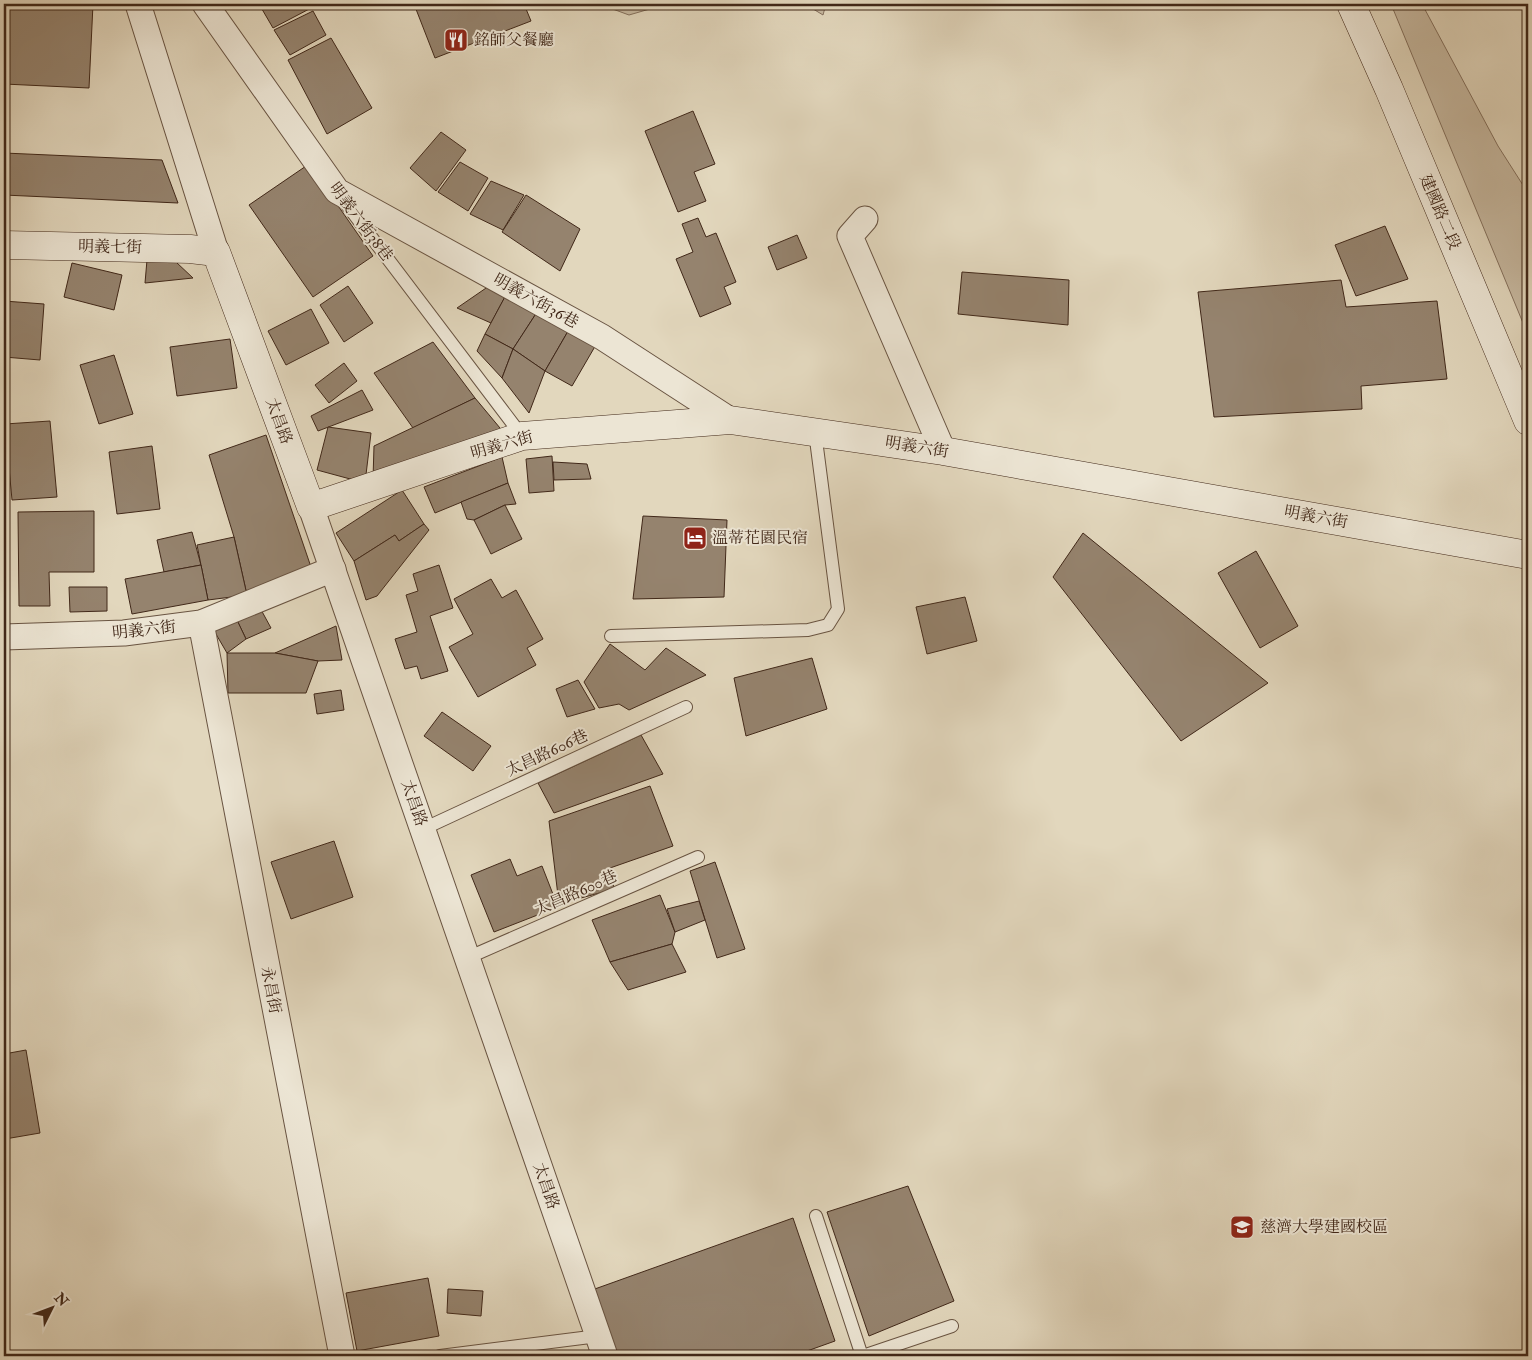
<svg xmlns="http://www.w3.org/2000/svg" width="1532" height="1360" font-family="'IM FELL Double Pica','Noto Serif TC',serif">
<rect width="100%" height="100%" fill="#e2d7bd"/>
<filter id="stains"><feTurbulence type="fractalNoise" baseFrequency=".004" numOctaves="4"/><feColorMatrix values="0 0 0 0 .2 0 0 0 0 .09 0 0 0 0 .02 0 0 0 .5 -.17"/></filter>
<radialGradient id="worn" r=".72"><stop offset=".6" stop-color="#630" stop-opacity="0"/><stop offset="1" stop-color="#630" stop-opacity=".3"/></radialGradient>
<g fill="#c7b9a1" stroke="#84705d">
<polygon points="599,4 667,4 629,15"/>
<polygon points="805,4 826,4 823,15"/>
<polygon points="1391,4 1422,4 1498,146 1528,193 1528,335"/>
</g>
<g fill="#95836e" stroke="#412819">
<polygon points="4,4 93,4 89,88 4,84"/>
<polygon points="259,4 311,4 313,7 273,28"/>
<polygon points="414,4 524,4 531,21 435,58"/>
<polygon points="313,11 326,35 290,55 274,30"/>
<polygon points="331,38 372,108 327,134 288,60"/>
<polygon points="693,111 715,164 694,172 706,201 678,212 645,131"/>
<polygon points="441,132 466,150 436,191 410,168"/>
<polygon points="4,153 162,160 178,203 4,195"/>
<polygon points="460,162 488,178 468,211 438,192"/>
<polygon points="309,164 373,256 313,297 249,205"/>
<polygon points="491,181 524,195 503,230 470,214"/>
<polygon points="526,195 580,229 560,271 502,232"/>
<polygon points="698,218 706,237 716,233 736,282 724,287 731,304 700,317 676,259 693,252 682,224"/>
<polygon points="1385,226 1408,279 1356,296 1335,245"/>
<polygon points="797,235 807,258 777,270 768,247"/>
<polygon points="147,260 176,262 193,278 145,283"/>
<polygon points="72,263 122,275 114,310 64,297"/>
<polygon points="962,272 1069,280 1068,325 958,314"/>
<polygon points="1341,280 1346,307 1437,301 1447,379 1361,386 1362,409 1214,417 1198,292"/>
<polygon points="348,286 373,323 344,342 320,305"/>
<polygon points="489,286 507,293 491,323 457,308"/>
<polygon points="507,293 539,309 513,349 485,334"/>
<polygon points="4,301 44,304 40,360 4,357"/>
<polygon points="311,309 329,343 286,365 268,331"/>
<polygon points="539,309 571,326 545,371 513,349"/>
<polygon points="571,326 597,343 572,386 545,371"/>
<polygon points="485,334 513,349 502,378 477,351"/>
<polygon points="230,339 237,388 177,396 170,347"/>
<polygon points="433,342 475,398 413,428 374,373"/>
<polygon points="513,349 545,371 529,413 502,378"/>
<polygon points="114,355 133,414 99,424 80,365"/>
<polygon points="344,363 357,381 329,403 315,385"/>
<polygon points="362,390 373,410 318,431 311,416"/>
<polygon points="475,398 505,434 373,479 374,446"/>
<polygon points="50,421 57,497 12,500 5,424"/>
<polygon points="328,427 371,433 365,483 317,470"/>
<polygon points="266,435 312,570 247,595 234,537 209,455"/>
<polygon points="152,446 160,509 117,514 109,452"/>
<polygon points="552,456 554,491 529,493 526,459"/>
<polygon points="502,457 508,483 435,513 424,487"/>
<polygon points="553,462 587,464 591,479 554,480"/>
<polygon points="508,483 516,504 505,505 474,520 467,519 461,502"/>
<polygon points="402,490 424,524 399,541 395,535 354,561 336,533"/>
<polygon points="505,505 522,539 491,554 474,520"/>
<polygon points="94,511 94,572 49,572 50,606 19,606 18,512"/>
<polygon points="643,516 727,520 724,597 633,599"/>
<polygon points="424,524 429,530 377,596 366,600 354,561 395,535 399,541"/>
<polygon points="192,532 201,565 164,572 157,540"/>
<polygon points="1083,533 1268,683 1181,741 1053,577"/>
<polygon points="234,537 247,595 208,600 197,545"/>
<polygon points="1256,551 1298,626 1260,648 1218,573"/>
<polygon points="201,565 208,600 132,614 125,579"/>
<polygon points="439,565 453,608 430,616 448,671 421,679 417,666 405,669 395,639 417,632 406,595 418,591 413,574"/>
<polygon points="491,579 502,598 516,590 543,639 527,648 536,665 478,697 449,647 473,634 454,599"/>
<polygon points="69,587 107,587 107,611 70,612"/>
<polygon points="965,597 977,641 927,654 916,607"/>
<polygon points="259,606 271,628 246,639 236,618"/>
<polygon points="236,618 246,639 227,653 213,629"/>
<polygon points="336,626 342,660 318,661 275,653"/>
<polygon points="610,644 645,670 666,648 706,675 629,710 619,704 599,708 584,682"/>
<polygon points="227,653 275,653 318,661 306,693 228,693"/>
<polygon points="812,658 827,709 746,736 734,678"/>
<polygon points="578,680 595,709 567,717 556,689"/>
<polygon points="341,690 344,710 317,714 314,694"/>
<polygon points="442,712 491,746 473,771 424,736"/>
<polygon points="641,735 663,774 554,813 538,783"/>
<polygon points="650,786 673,846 610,868 614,889 559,904 549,821"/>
<polygon points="334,841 353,897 291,919 271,862"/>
<polygon points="510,859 517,876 542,866 558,907 494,932 471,875"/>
<polygon points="715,862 745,949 717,958 690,871"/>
<polygon points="660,895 675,932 672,944 610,962 592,920"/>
<polygon points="699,901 705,920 675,932 667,909"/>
<polygon points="672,944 686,972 628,990 610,962"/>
<polygon points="26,1050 40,1133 5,1139 4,1054"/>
<polygon points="908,1186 954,1301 869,1336 827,1212"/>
<polygon points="793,1218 835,1341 793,1356 617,1356 592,1290"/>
<polygon points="428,1278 439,1336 357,1351 346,1293"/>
<polygon points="448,1289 483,1291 481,1316 447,1313"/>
</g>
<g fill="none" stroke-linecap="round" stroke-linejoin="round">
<g stroke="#695442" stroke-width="14">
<g id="lane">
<polyline points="344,201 522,436"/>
<polyline points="611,636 808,630 828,625 838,609 815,432"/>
<polyline points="423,829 686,707"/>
<polyline points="467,958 698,857"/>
<polyline points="816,1216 862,1356"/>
<polyline points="440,1356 598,1336"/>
<polyline points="863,1356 952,1326"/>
</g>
</g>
<g stroke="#695442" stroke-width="27">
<g id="street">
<polyline points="138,4 216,252"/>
<polyline points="205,4 337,191 602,337 730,420"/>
<polyline points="865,219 850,236 943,451"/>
<polyline points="311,507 605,1356"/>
<polyline points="201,623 342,1356"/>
<polyline points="4,637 124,633 201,623 333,569"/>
</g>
</g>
<g stroke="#412819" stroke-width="29">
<g id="secondary">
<polyline points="1351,4 1389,89 1528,421"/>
<polyline points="4,245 190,249 216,252 311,507 522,436 730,420 943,451 1528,555"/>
</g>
</g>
<use href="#lane" stroke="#ece5d4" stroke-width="12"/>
<use href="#street" stroke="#ece5d4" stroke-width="25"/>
<use href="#secondary" stroke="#ece5d4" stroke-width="28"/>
</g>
<defs>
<g id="restaurant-square" transform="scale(1.25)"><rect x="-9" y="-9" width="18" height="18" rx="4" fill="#8f2418" stroke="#ece5d4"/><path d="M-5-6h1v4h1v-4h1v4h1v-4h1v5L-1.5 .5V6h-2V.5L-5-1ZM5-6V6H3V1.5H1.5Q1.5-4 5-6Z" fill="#fff"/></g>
<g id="hotel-square" transform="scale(1.25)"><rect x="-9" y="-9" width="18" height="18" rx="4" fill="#8f2418" stroke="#ece5d4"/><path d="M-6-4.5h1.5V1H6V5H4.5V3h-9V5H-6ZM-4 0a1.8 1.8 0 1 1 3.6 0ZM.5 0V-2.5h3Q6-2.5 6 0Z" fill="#fff"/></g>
<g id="university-square" transform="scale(1.25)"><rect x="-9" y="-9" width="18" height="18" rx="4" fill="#8f2418" stroke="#ece5d4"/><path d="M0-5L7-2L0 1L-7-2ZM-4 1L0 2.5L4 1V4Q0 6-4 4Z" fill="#fff"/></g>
</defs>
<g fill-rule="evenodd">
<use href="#restaurant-square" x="456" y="40"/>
<use href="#hotel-square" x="695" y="538"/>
<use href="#university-square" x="1242" y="1227"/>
</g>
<g text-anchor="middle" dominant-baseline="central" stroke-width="4" stroke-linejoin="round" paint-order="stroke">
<g font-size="16" fill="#412819" stroke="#ece5d4" text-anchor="start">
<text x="474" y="40">銘師父餐廳</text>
<text x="712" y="538">溫蒂花園民宿</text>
<text x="1260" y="1227">慈濟大學建國校區</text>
</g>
<g font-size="16" fill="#412819" stroke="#ece5d4">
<text transform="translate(1440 212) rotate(67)">建國路二段</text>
<text transform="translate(361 222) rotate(53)">明義六街38巷</text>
<text transform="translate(110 247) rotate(1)">明義七街</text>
<text transform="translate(536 301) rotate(29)">明義六街36巷</text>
<text transform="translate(279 421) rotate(70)">太昌路</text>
<text transform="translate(502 445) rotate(-16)">明義六街</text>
<text transform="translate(917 447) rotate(9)">明義六街</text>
<text transform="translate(1316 517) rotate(10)">明義六街</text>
<text transform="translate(144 630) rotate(-6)">明義六街</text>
<text transform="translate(547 753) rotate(-25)">太昌路606巷</text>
<text transform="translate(414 803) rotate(71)">太昌路</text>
<text transform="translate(576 893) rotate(-24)">太昌路600巷</text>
<text transform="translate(271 990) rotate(79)">永昌街</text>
<text transform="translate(546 1186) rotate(71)">太昌路</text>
</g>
</g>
<rect width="1532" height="1360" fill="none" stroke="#e2d7bd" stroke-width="20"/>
<rect x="5" y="5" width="1522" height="1350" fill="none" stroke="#412819" stroke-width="2.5"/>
<rect x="10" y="10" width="1512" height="1340" fill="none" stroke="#412819"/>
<g transform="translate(52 1308) rotate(48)" stroke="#ece5d4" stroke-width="4" paint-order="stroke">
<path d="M0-4L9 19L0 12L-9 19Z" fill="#412819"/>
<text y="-8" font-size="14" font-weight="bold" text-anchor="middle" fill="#412819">N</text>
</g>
<rect width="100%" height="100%" filter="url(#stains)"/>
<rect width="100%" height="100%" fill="url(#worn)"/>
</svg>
